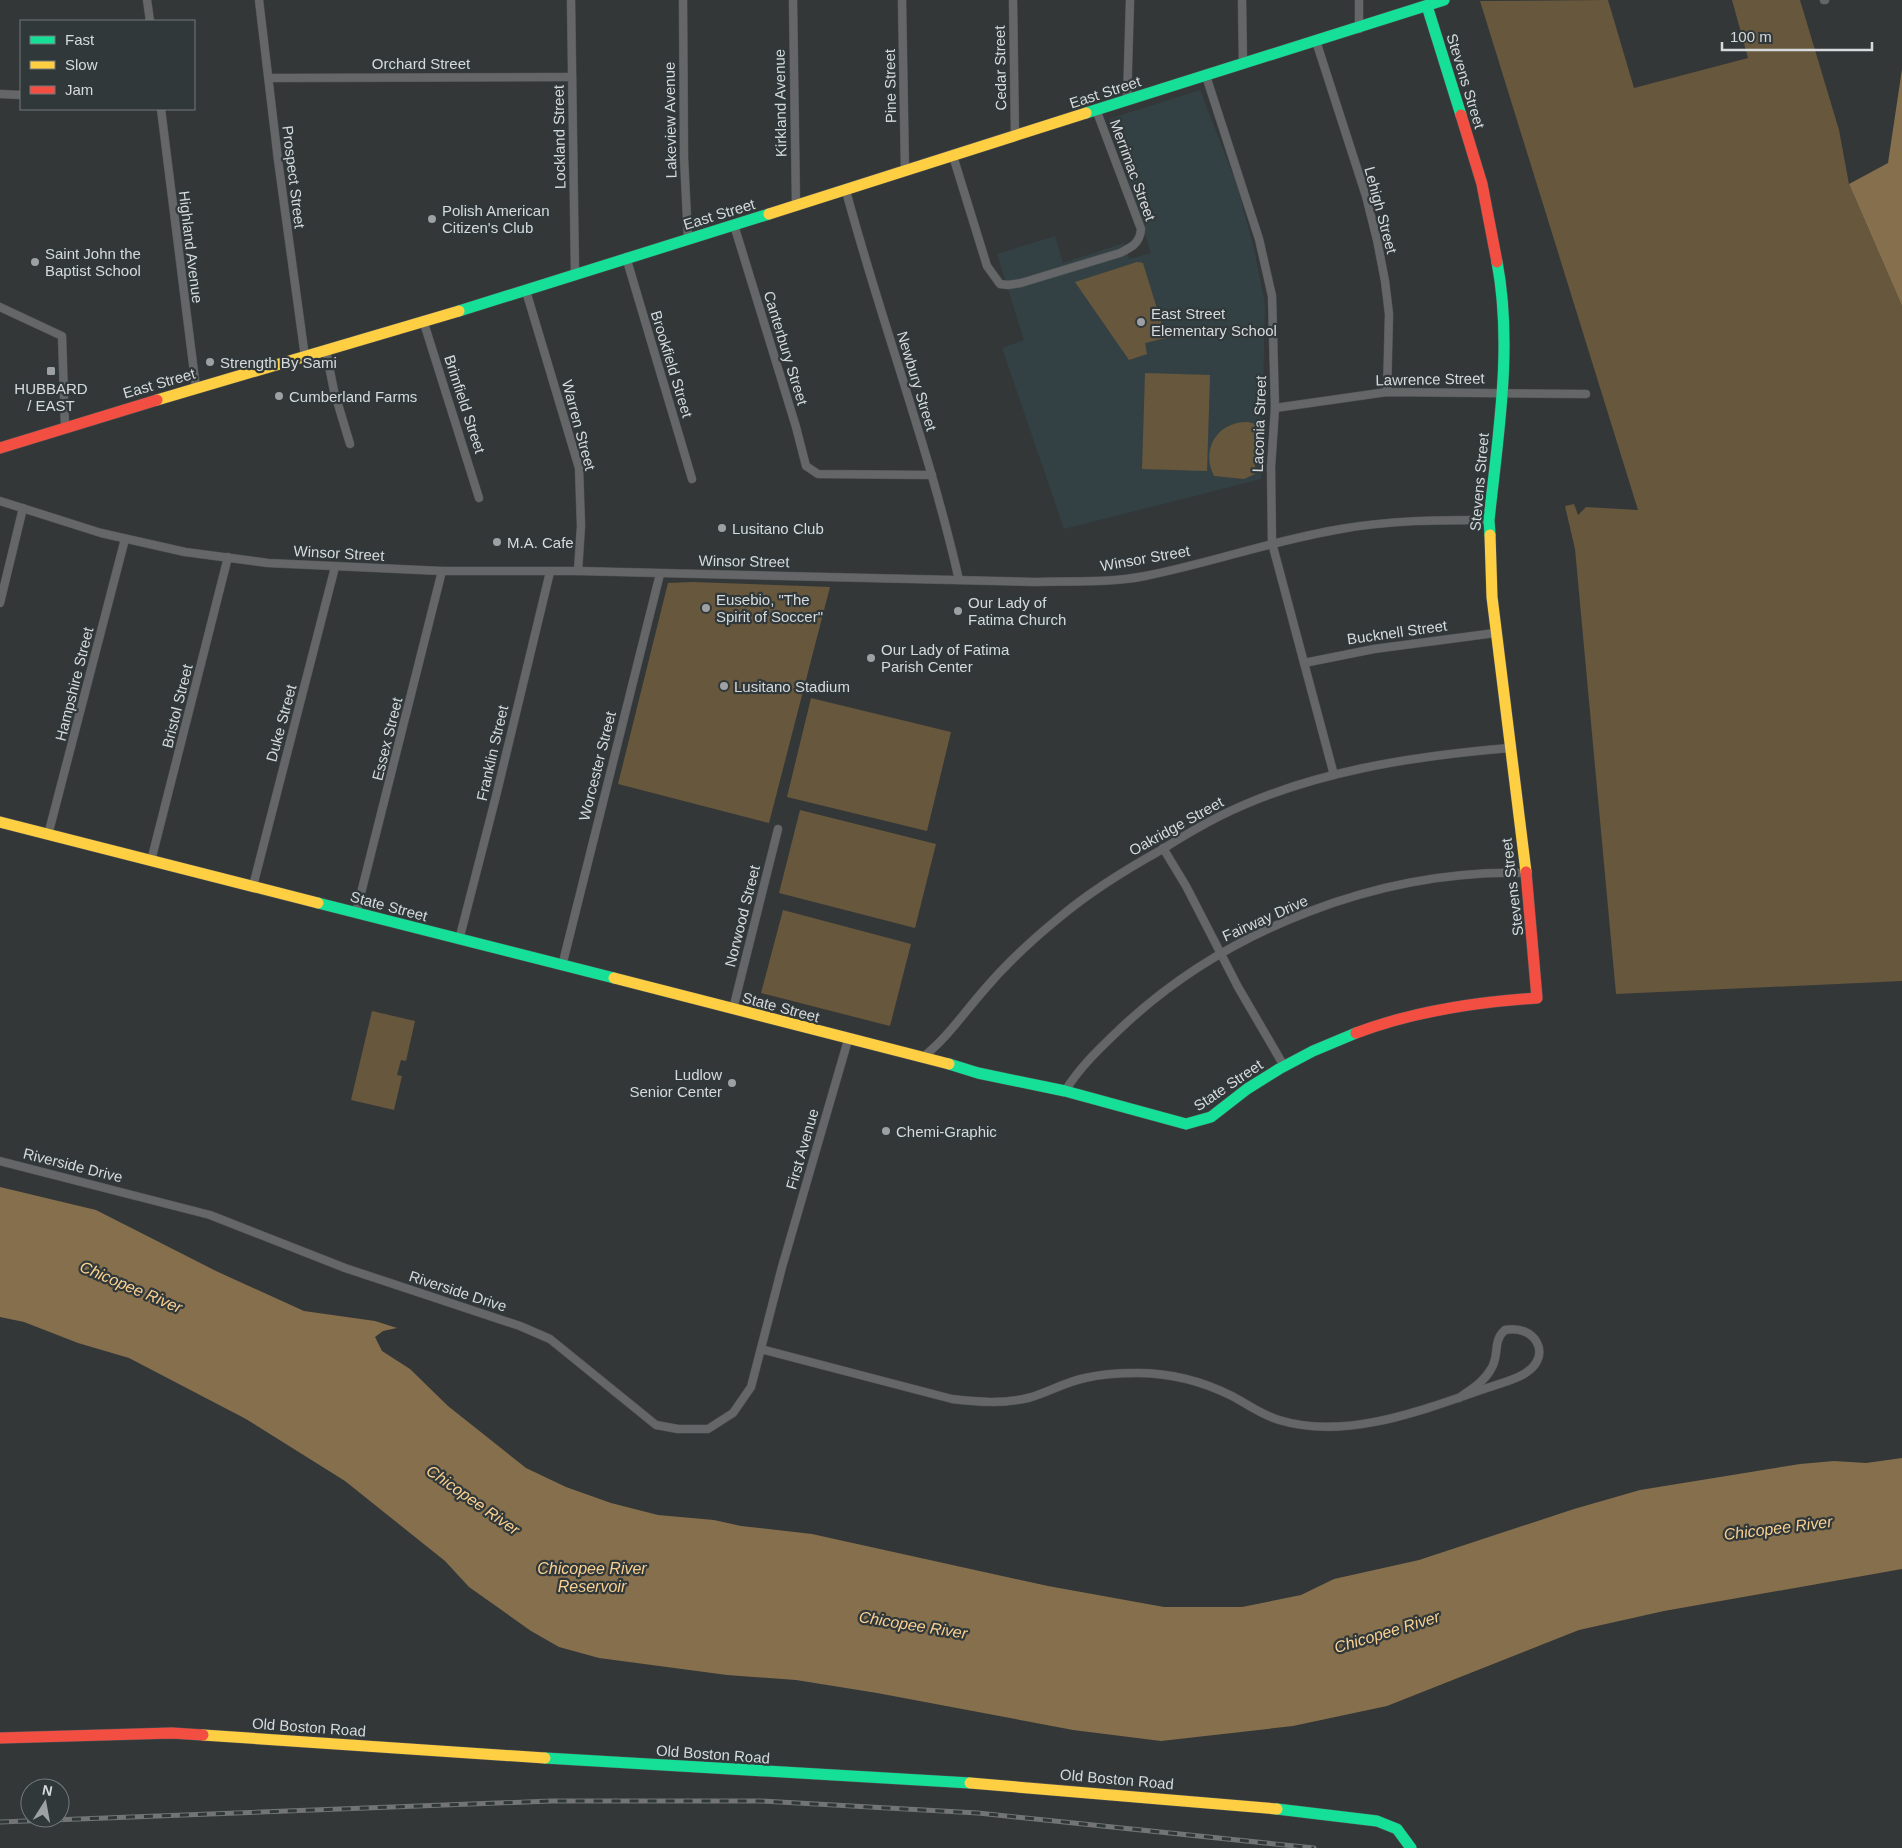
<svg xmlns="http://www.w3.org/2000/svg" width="1902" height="1848" font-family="Helvetica,sans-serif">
<rect width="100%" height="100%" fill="#333738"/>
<polygon fill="#344144" points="1200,90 1237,185 1255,253 1265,305 1261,479 1064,529 1002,348 1024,340 997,254 1055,236 1063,263 1124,243 1129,259 1151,253 1109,119"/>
<g fill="#67573d">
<polygon points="1608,0 1634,88 1748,58 1732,0 1800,0 1839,130 1849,184 1902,306 1902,981 1616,994 1575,549 1565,506 1574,504 1578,515 1586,507 1638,510 1480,1"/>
<polygon points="1137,262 1143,263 1166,338 1145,343 1147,354 1129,360 1075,282"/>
<polygon points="1145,373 1210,375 1207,471 1142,469"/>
<path d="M1248 422 1255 424V474L1244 479 1214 476C1200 449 1218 421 1248 422Z"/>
<polygon points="692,582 830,587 769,823 618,784 668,583"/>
<polygon points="811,698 951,732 927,831 787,797"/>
<polygon points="800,810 936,844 915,928 779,893"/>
<polygon points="783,910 911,944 890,1026 761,993"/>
<polygon points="372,1011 415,1021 406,1061 401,1060 397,1075 402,1076 394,1110 351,1100"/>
</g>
<g fill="#856f4c">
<polygon points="1902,69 1902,306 1849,184 1888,163"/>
<polygon points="0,1187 96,1210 216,1271 304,1311 375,1321 397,1328 383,1331 375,1337 382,1351 410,1369 448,1406 526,1468 566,1487 611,1503 658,1515 714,1520 741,1526 812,1534 1048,1586 1164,1607 1242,1607 1301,1595 1334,1579 1419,1560 1574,1509 1640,1490 1800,1464 1834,1461 1866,1463 1902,1458 1902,1569 1664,1611 1579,1630 1387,1706 1293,1726 1161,1741 1073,1730 877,1693 796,1680 727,1675 599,1658 559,1647 531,1631 469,1587 445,1561 345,1481 246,1419 129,1358 78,1343 24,1322 0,1317"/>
</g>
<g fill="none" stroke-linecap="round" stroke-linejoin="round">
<g stroke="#505355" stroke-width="9">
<g id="street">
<polyline points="147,0 150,21"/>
<polyline points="259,0 278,160 305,357"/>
<polyline points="571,0 575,274"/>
<polyline points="683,0 684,158 688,239"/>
<polyline points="793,0 796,206"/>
<polyline points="902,0 905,171"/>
<polyline points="1013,0 1015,135"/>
<polyline points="1242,0 1243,64"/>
<polyline points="1824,0 1825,0"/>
<polyline points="1359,29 1359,0"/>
<polyline points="1316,41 1366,196 1377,240 1385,281 1389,314 1387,392"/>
<polyline points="1206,76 1259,239 1272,296 1275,408 1271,467 1272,543 1334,775"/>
<polyline points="269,78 572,77"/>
<polyline points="0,94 21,95"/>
<polyline points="1127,101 1130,0"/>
<polyline points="161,109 196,388"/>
<path d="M953 156 987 266 1000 284 1008 285 1021 283 1120 253C1132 247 1140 243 1141 229L1097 112"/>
<path d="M846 191C881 321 929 448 959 580"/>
<polyline points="734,225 796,427 806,466 818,474 932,475"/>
<polyline points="626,257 692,479"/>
<polyline points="526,291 579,468 581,526 578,571"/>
<polyline points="0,307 62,336 65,427"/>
<polyline points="423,320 479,498"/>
<polyline points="326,351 334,391 350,444"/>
<polyline points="1275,408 1387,392 1586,394"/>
<path d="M0 501 101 533 185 552 268 563 442 571H578L1035 582C1071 581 1109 583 1145 576 1211 563 1274 540 1341 529 1390 520 1439 520 1489 520"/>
<polyline points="0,603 23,508"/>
<polyline points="1304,663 1374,649 1495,633"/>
<polyline points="48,835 125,539"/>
<polyline points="1163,848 1186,886 1238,987 1284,1066"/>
<polyline points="151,861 228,557"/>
<polyline points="253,886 335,567"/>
<polyline points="356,913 442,571"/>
<polyline points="459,940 496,796 550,572"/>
<polyline points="562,966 660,574"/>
<polyline points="733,1009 778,829"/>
<path d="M923 1057C947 1038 963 1014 984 990 1006 964 1033 939 1060 917 1091 891 1125 870 1161 850 1180 838 1200 826 1220 816 1308 772 1412 756 1510 748"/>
<path d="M1065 1091C1080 1067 1099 1049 1120 1029 1225 929 1381 869 1526 873"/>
<polyline points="0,1161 210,1215 345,1268 520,1326 550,1339 656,1425 678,1429 708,1429 733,1413 751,1387 782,1267 848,1040"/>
<path d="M761 1349 952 1399C977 1402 1003 1404 1028 1398 1047 1393 1065 1382 1085 1378 1101 1374 1121 1373 1137 1373 1171 1373 1202 1381 1232 1396 1247 1404 1262 1415 1279 1420 1351 1442 1431 1406 1499 1384 1508 1381 1519 1378 1527 1372 1553 1354 1534 1324 1505 1330 1492 1341 1500 1356 1491 1369 1484 1382 1470 1390 1459 1398"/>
</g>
</g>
<g stroke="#505355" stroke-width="12">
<g id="fast">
<polyline points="1427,6 1461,115"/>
<polyline points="1086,113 1444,0"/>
<polyline points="459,311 769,214"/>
<path d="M1490 535 1489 520C1498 435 1513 346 1497 262"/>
<polyline points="318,903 614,978"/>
<polyline points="949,1064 978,1073 1065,1091 1186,1124 1211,1117 1247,1089 1279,1069 1313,1051 1356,1033"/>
<polyline points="545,1758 970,1783"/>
<polyline points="1277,1809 1377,1821 1397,1829 1411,1848"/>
</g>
</g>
<g stroke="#505355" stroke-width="12">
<g id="slow">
<polyline points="769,214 1086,113"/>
<polyline points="157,400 459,311"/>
<polyline points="1490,535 1492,597 1526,872"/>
<polyline points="0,822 318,903"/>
<polyline points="614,978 949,1064"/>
<polyline points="203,1735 545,1758"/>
<polyline points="970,1783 1277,1809"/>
</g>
</g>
<g stroke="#505355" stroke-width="12">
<g id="jam">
<polyline points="1461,115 1482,184 1497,262"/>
<polyline points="0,448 157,400"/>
<path d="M1356 1033C1414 1011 1475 1002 1537 998L1526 872"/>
<polyline points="0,1738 172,1733 203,1735"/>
</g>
</g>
<use href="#street" stroke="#646667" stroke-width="8"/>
<use href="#fast" stroke="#16e098" stroke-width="11"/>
<use href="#slow" stroke="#ffcf43" stroke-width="11"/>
<use href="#jam" stroke="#f24e42" stroke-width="11"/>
<g stroke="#737575" stroke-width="5">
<polyline id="rail" points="0,1822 551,1801 760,1801 978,1813 1314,1848"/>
</g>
<use href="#rail" stroke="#31383a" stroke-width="3" stroke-dasharray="9" stroke-linecap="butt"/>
</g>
<g fill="#9da1a3" stroke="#31383a" stroke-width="2">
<circle cx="432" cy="219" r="5"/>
<circle cx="35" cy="262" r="5"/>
<circle cx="1141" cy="322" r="5"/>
<circle cx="210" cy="362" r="5"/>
<rect x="46" y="366" width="10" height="10" rx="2.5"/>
<circle cx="279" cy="396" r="5"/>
<circle cx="722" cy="528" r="5"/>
<circle cx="497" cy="542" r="5"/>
<circle cx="706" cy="608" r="5"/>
<circle cx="958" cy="611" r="5"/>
<circle cx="871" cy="658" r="5"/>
<circle cx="724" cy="686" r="5"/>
<circle cx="732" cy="1083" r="5"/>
<circle cx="886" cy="1131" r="5"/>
</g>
<g text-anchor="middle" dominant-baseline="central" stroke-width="4.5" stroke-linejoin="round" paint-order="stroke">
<g font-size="15" fill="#d6dadc" stroke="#31383a">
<text x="421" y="63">Orchard Street</text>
<text transform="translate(1000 68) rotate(-91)">Cedar Street</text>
<text transform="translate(1466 81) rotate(73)">Stevens Street</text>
<text transform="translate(890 86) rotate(-91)">Pine Street</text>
<text transform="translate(1105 92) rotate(-18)">East Street</text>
<text transform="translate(780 103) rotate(-91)">Kirkland Avenue</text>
<text transform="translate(670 120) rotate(-91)">Lakeview Avenue</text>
<text transform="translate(559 137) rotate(-91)">Lockland Street</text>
<text transform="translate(1133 170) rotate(70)">Merrimac Street</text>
<text transform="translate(294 177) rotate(83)">Prospect Street</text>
<text transform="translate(1381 210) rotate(75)">Lehigh Street</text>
<text transform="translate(719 214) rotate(-17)">East Street</text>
<text transform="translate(191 247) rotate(83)">Highland Avenue</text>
<text transform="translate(786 348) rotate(73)">Canterbury Street</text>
<text transform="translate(672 364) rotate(73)">Brookfield Street</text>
<text transform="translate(1430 379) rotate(-1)">Lawrence Street</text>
<text transform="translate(917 381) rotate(73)">Newbury Street</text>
<text transform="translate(159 383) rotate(-16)">East Street</text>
<text transform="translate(465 404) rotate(72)">Brimfield Street</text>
<text transform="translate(1259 424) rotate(-88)">Laconia Street</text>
<text transform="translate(579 425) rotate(75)">Warren Street</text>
<text transform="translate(1479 482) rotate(-85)">Stevens Street</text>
<text transform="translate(339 553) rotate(3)">Winsor Street</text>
<text transform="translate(1145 558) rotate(-10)">Winsor Street</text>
<text transform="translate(744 561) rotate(1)">Winsor Street</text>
<text transform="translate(1397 632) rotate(-8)">Bucknell Street</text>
<text transform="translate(74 684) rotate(-76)">Hampshire Street</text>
<text transform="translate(177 706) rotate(-76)">Bristol Street</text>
<text transform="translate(281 723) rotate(-75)">Duke Street</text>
<text transform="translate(387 739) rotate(-76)">Essex Street</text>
<text transform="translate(492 753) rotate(-77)">Franklin Street</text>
<text transform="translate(597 766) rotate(-76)">Worcester Street</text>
<text transform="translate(1176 826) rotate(-29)">Oakridge Street</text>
<text transform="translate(1512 887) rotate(-97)">Stevens Street</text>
<text transform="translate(389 906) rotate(15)">State Street</text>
<text transform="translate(742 916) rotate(-76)">Norwood Street</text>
<text transform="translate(1265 918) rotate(-24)">Fairway Drive</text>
<text transform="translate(781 1007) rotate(15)">State Street</text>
<text transform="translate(1228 1085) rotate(-34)">State Street</text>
<text transform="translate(802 1149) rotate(-74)">First Avenue</text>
<text transform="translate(73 1165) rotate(14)">Riverside Drive</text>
<text transform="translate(458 1291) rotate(18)">Riverside Drive</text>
<text transform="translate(309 1727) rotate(4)">Old Boston Road</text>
<text transform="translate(713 1754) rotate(4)">Old Boston Road</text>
<text transform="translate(1117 1779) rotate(5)">Old Boston Road</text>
</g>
<g font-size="15" fill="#d6dadc" stroke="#31383a" text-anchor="start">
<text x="442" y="210">Polish American<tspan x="442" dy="17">Citizen's Club</tspan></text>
<text x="45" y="253">Saint John the<tspan x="45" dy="17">Baptist School</tspan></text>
<text x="1151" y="313">East Street<tspan x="1151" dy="17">Elementary School</tspan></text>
<text x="220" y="362">Strength By Sami</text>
<text x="51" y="388" text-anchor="middle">HUBBARD<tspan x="51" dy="17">/ EAST</tspan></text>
<text x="289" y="396">Cumberland Farms</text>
<text x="732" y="528">Lusitano Club</text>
<text x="507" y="542">M.A. Cafe</text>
<text x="716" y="599">Eusebio, "The<tspan x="716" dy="17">Spirit of Soccer"</tspan></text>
<text x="968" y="602">Our Lady of<tspan x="968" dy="17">Fatima Church</tspan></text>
<text x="881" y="649">Our Lady of Fatima<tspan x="881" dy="17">Parish Center</tspan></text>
<text x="734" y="686">Lusitano Stadium</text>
<text x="722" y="1074" text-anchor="end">Ludlow<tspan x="722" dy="17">Senior Center</tspan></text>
<text x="896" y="1131">Chemi-Graphic</text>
</g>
<g font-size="16" font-style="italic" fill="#f9d091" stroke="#31383a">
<text transform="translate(131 1287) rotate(23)">Chicopee River</text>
<text transform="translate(473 1500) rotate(35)">Chicopee River</text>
<text transform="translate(1778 1528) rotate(-7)">Chicopee River</text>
<text x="592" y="1568">Chicopee River<tspan x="592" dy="18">Reservoir</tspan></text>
<text transform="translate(913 1625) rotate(9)">Chicopee River</text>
<text transform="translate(1387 1632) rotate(-17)">Chicopee River</text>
</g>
</g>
<rect x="20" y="20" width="175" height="90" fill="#31383a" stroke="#73797b"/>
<rect x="30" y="36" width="25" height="8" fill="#16e098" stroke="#73797b"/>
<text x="65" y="45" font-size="15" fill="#d6dadc">Fast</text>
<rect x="30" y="61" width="25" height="8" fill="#ffcf43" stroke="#73797b"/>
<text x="65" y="70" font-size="15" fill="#d6dadc">Slow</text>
<rect x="30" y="86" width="25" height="8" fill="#f24e42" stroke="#73797b"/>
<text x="65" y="95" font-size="15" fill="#d6dadc">Jam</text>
<g transform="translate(45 1803) rotate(11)"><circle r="24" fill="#31383a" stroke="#73797b"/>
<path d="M0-4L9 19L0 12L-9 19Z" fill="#9da1a3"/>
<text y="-8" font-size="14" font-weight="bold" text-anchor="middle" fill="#d6dadc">N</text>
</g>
<path d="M1722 42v8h150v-8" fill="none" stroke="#d6dadc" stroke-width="2.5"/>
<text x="1730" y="42" font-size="15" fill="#d6dadc" stroke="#31383a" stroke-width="4" paint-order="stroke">100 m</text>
</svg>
